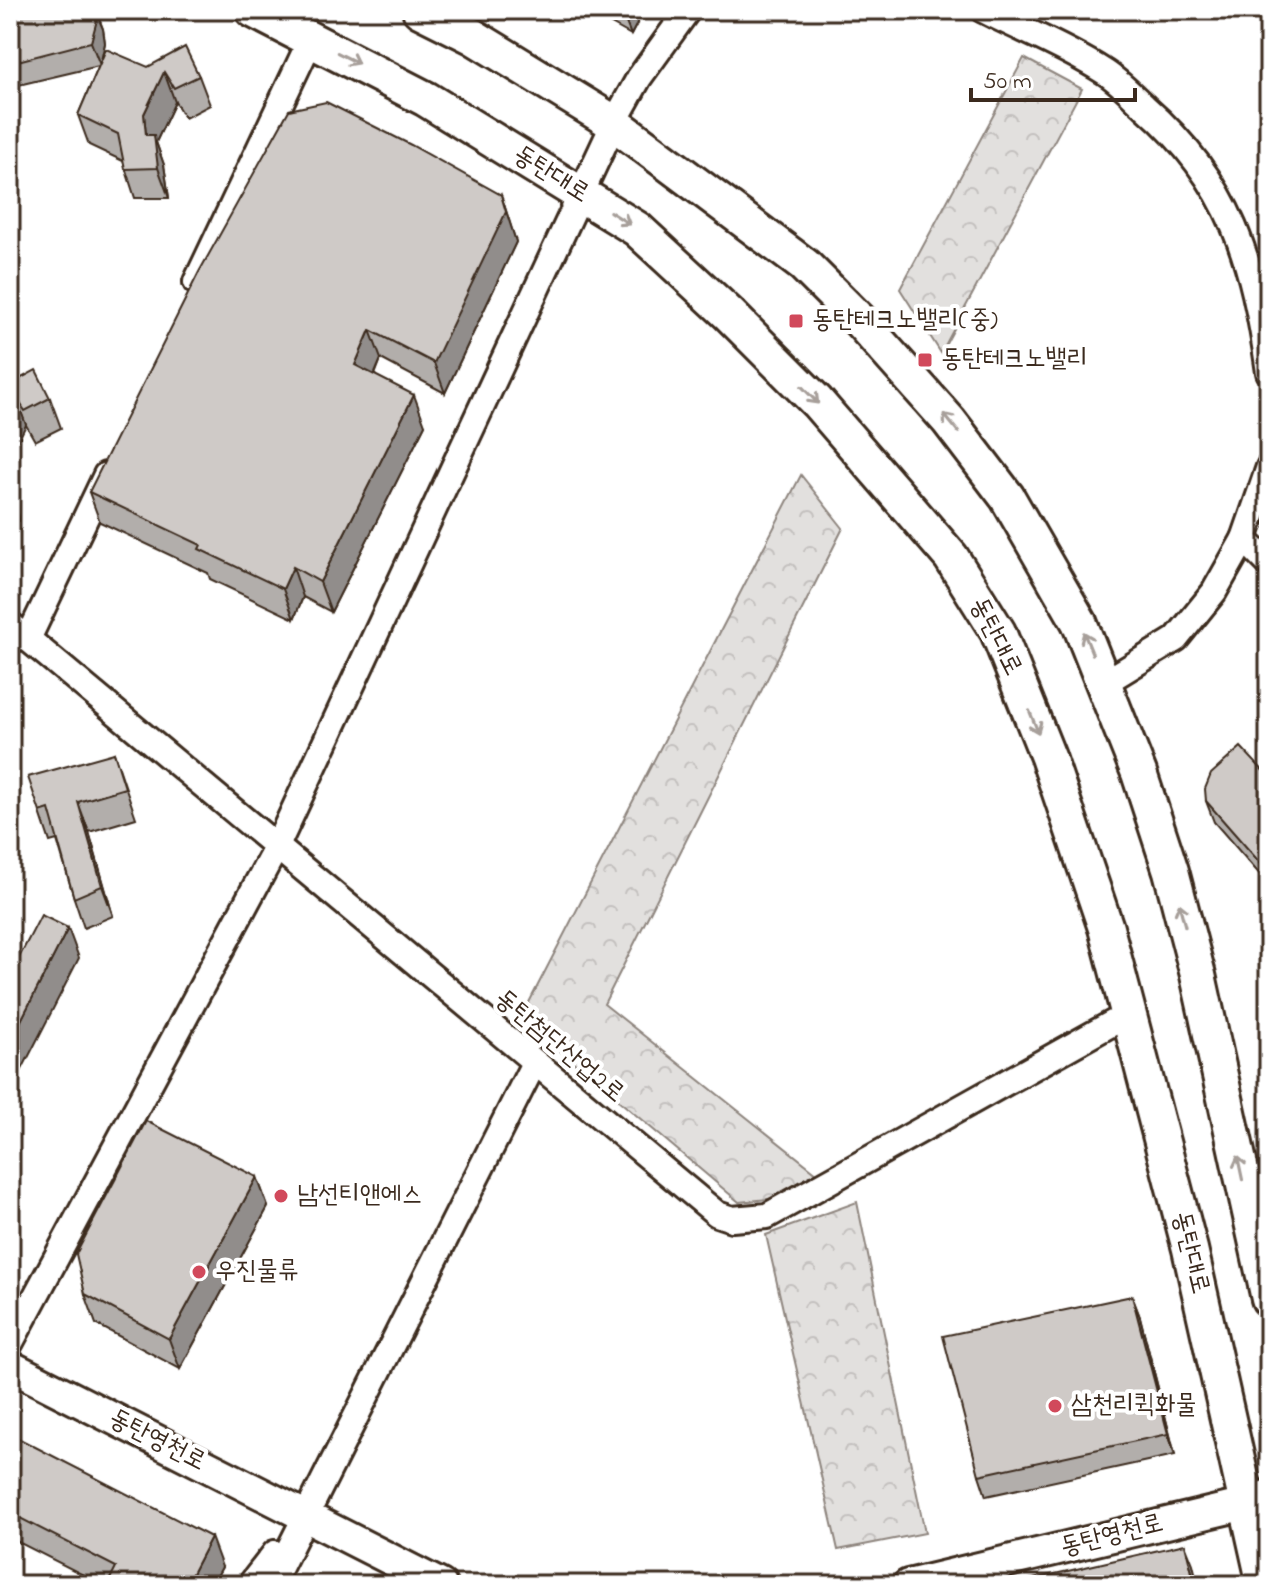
<svg xmlns="http://www.w3.org/2000/svg" width="1279" height="1595" font-family="'Indie Flower','Poor Story',sans-serif">
<defs>
<pattern id="forest-crowns" width="20" height="18" patternUnits="userSpaceOnUse" patternTransform="scale(2)"><rect width="20" height="18" fill="#e2e0de"/><path d="M2 6a3 3 0 1 1 6 0M12 15a3 3 0 1 1 6 0" fill="none" stroke="#c3c0be"/></pattern>
</defs>
<rect width="100%" height="100%" fill="#fff"/>
<filter id="ink" filterUnits="userSpaceOnUse"><feTurbulence type="fractalNoise" baseFrequency=".0125" numOctaves="2"/><feDisplacementMap in="SourceGraphic" scale="16" xChannelSelector="R" yChannelSelector="G"/><feConvolveMatrix kernelMatrix="1 2 1 2 8 2 1 2 1" color-interpolation-filters="sRGB"/></filter>
<g filter="url(#ink)">
<g fill="url(#forest-crowns)" stroke="#8e857e" stroke-width="2">
<polygon points="1024,58 1082,89 941,353 900,289"/>
<polygon points="801,475 843,528 604,1004 818,1174 788,1197 739,1202 521,1018"/>
<polygon points="857,1202 925,1533 838,1550 766,1235"/>
</g>
<g fill="none" stroke-linecap="round" stroke-linejoin="round">
<g stroke="#3b2a1e" stroke-width="30">
<g id="minor">
<path d="M983 10C1022 30 1066 47 1103 71 1118 80 1132 95 1145 107 1232 183 1253 261 1269 372"/>
<polyline points="196,282 311,39"/>
<polyline points="1244,539 1269,467"/>
<polyline points="10,624 717,1214 732,1219 767,1216 1127,1015"/>
<polyline points="28,639 106,475"/>
<polyline points="1104,683 1176,639 1214,592 1244,539 1269,564"/>
<polyline points="10,1344 277,846 614,123 639,78 688,10"/>
<polyline points="250,1585 275,1553"/>
<polyline points="271,1585 534,1063"/>
</g>
</g>
<g stroke="#3b2a1e" stroke-width="36">
<g id="tertiary">
<polyline points="10,1366 441,1585"/>
<polyline points="908,1585 1246,1504 1269,1495"/>
</g>
</g>
<g stroke="#3b2a1e" stroke-width="40">
<g id="secondary">
<polyline points="253,10 426,99 637,229 729,314 817,402 951,557 998,632 1048,757 1106,928 1190,1249 1265,1585"/>
<polyline points="420,10 472,36 614,123 804,265 859,320 949,421 1007,497 1079,622 1139,773 1171,871 1198,975 1269,1299"/>
</g>
</g>
<use href="#minor" stroke="#fff" stroke-width="24"/>
<use href="#tertiary" stroke="#fff" stroke-width="30"/>
<use href="#secondary" stroke="#fff" stroke-width="34"/>
</g>
<g fill="#b2aeab" stroke="#3b2a1e" stroke-width="2">
<polygon points="10,10 96,10 103,29 105,43 101,61 199,76 210,105 185,118 175,102 156,142 164,165 169,198 135,198 123,161 89,145 78,115 99,66 10,87"/>
<polygon points="586,10 644,10 631,35"/>
<polygon points="501,195 516,242 445,393 381,359 375,375 425,425 331,612 303,597 294,619 210,579 208,573 100,522 89,492"/>
<polygon points="10,384 50,398 61,428 35,441 26,425"/>
<polygon points="10,475 15,488 19,521 10,521"/>
<polygon points="114,753 136,818 89,832 113,916 84,928 74,898 57,840 50,842 40,812"/>
<polygon points="1269,777 1269,885 1214,822 1206,801"/>
<polygon points="257,1177 268,1207 180,1369 96,1324 85,1294"/>
<polygon points="1132,1296 1140,1317 1175,1455 986,1496 979,1475"/>
<polygon points="10,1434 222,1567 212,1585 103,1585 10,1538"/>
</g>
<g fill="#918d8b" stroke="#3b2a1e" stroke-width="2">
<polygon points="95,10 103,29 105,43 100,65 91,42"/>
<polygon points="626,10 644,10 631,35 623,15"/>
<polygon points="164,72 175,102 156,142 164,165 169,198 146,135 144,114"/>
<polygon points="501,195 516,242 445,393 434,363"/>
<polygon points="370,330 381,359 366,395 355,365"/>
<polygon points="15,395 26,425 10,457 10,405"/>
<polygon points="414,395 425,425 331,612 320,582"/>
<polygon points="10,475 15,488 19,521 10,495"/>
<polygon points="293,567 303,597 294,619 283,589"/>
<polygon points="78,802 89,832 113,916 102,886"/>
<polygon points="68,928 79,958 10,1093 10,1042"/>
<polygon points="257,1177 268,1207 180,1369 169,1339"/>
<polygon points="1132,1296 1140,1317 1175,1455 1168,1434"/>
<polygon points="211,1537 222,1567 212,1585 186,1585"/>
<polygon points="1185,1544 1193,1564 1198,1585 1195,1585"/>
</g>
<g fill="#cfcac7" stroke="#3b2a1e" stroke-width="2">
<polygon points="10,10 95,10 97,20 91,42 10,63"/>
<polygon points="615,10 626,10 623,15"/>
<polygon points="185,47 199,76 174,88 164,72 144,114 146,135 154,135 158,168 125,169 118,134 78,115 106,49 148,67"/>
<polygon points="326,102 411,145 501,195 506,212 434,363 370,330 355,365 414,395 320,582 293,567 283,589 199,549 201,545 89,492 199,272 289,110"/>
<polygon points="36,370 50,398 25,411 15,395 10,405 10,384"/>
<polygon points="1241,747 1269,777 1269,873 1206,801 1205,789 1211,774"/>
<polygon points="114,753 125,788 78,802 102,886 74,898 49,809 40,812 28,777"/>
<polygon points="41,915 68,928 10,1042 10,975"/>
<polygon points="146,1121 257,1177 169,1339 85,1294 76,1254"/>
<polygon points="1132,1296 1168,1434 979,1475 943,1336"/>
<polygon points="10,1434 211,1537 186,1585 107,1585 116,1567 10,1513"/>
<polygon points="1185,1544 1195,1585 1007,1585"/>
</g>
<defs><path id="oneway-shaft" d="M-6 0H5M1.5-3L5.5 0L1.5 3" fill="none" stroke-width="1.6" stroke-linecap="round" stroke-linejoin="round" transform="scale(2)"/></defs>
<g stroke="#a79f9a">
<use href="#oneway-shaft" transform="translate(348 58) rotate(27)"/>
<use href="#oneway-shaft" transform="translate(620 218) rotate(32)"/>
<use href="#oneway-shaft" transform="translate(810 395) rotate(46)"/>
<use href="#oneway-shaft" transform="translate(951 423) rotate(-129)"/>
<use href="#oneway-shaft" transform="translate(1088 643) rotate(-112)"/>
<use href="#oneway-shaft" transform="translate(1034 722) rotate(68)"/>
<use href="#oneway-shaft" transform="translate(1182 915) rotate(-105)"/>
<use href="#oneway-shaft" transform="translate(1240 1168) rotate(-102)"/>
</g>
</g>
<g fill="#d1495b" stroke="#fff" stroke-width="3">
<rect x="788" y="313" width="16" height="16" rx="4"/>
<rect x="917" y="352" width="16" height="16" rx="4"/>
<circle cx="281" cy="1196" r="8"/>
<circle cx="199" cy="1272" r="8"/>
<circle cx="1055" cy="1406" r="8"/>
</g>
<g text-anchor="middle" dominant-baseline="central" stroke-width="8" stroke-linejoin="round" paint-order="stroke">
<g font-size="26" fill="#3b2a1e" stroke="#fff">
<text transform="translate(551 175) rotate(32)">동탄대로</text>
<text transform="translate(995 637) rotate(63)">동탄대로</text>
<text transform="translate(559 1047) rotate(40)">동탄첨단산업2로</text>
<text transform="translate(1190 1253) rotate(76)">동탄대로</text>
<text transform="translate(157 1441) rotate(27)">동탄영천로</text>
<text transform="translate(1112 1536) rotate(-14)">동탄영천로</text>
</g>
<g font-size="26" fill="#3b2a1e" stroke="#fff" text-anchor="start">
<text x="812" y="321">동탄테크노밸리(중)</text>
<text x="941" y="360">동탄테크노밸리</text>
<text x="297" y="1196">남선티앤에스</text>
<text x="215" y="1272">우진물류</text>
<text x="1071" y="1406">삼천리퀵화물</text>
</g>
</g>
<rect width="1279" height="1595" fill="none" stroke="#fff" stroke-width="40"/>
<rect x="20" y="20" width="1239" height="1555" fill="none" stroke="#3b2a1e" stroke-width="3" filter="url(#ink)"/>
<path d="M971 88v12h164v-12" fill="none" stroke="#3b2a1e" stroke-width="4"/>
<text x="983" y="88" font-size="24" fill="#3b2a1e" stroke="#ffffff" stroke-width="6" paint-order="stroke">50 m</text>
</svg>
